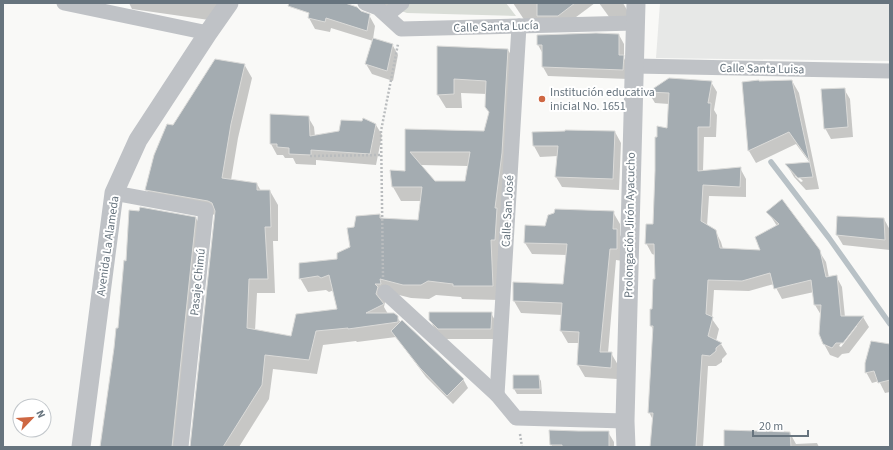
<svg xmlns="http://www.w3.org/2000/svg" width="893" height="450" font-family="'Source Sans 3',sans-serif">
<rect width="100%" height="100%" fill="#f9f9f7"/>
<polygon fill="#e7e8e7" points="660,3 890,3 890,61 656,58"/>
<polygon fill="#d9ddd7" points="410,3 506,3 516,16 407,13 401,11"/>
<g fill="#0003" fill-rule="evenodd">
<polygon points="129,3 226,3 216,21 132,9"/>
<polygon points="312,3 340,3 369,15 375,26 373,39 392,44 398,55 393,81 372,74 366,64 373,41 331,28 330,32 315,29 309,18"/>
<polygon points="378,3 401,3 395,11"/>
<polygon points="513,3 595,3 564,26 529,27"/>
<polygon points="599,3 623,3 630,15 615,25"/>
<polygon points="619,35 624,44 624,58 628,66 628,79 548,76 543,67 543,54 538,45"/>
<path d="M438 47 508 50 516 63 500 300 462 299 461 297 436 295 429 299 411 298 387 292 384 307 388 314 397 317 401 323 463 379 468 388 453 404 426 377 396 337 357 342 356 341 323 345 317 374 273 369 269 399 239 447H191L216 215 154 203 146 189 174 126 244 64 252 78 238 138 231 180 257 184 261 191H270L278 205V241H273L275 293H257L255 331 292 337 339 309 334 290 329 292 326 290 308 292 300 278 338 260 351 248 355 228 380 215 382 219 419 221 421 201H401L393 187 406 172V130L485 132 490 113 487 94 461 93 462 108H446L438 95ZM420 165 468 166 466 182H434Z"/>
<path d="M669 79 711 82 717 92 714 110 717 115 716 137H704L703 171 740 168 746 179V197L709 196 707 226 715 230 721 242 723 249 761 251 777 226 768 212 819 251 826 262 829 278 836 276 842 287 845 317H863L869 327 849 353 842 354 838 358 830 355 824 344 821 315 815 305 814 292 782 299 774 284 749 291 714 290 712 319 719 329 716 341 721 344 727 354 722 359V362L716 366H708L703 447H651L653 420 649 412 654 331 651 326 656 280 655 255 652 254 646 243 654 225 658 138 668 129 669 104 655 103 649 93ZM854 326H857L841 347 839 346Z"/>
<path d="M792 81 799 93 819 189 806 190 794 177 787 165 810 163 796 144 756 163 749 151 743 83ZM795 176H798L803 181 801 182Z"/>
<polygon points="844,89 850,99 853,137 831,139 825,128"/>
<polygon points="271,115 308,117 314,127 315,137 376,125 382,135 376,165 316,160 316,165 296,164 293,158 285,158 283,155 277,155 271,144"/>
<polygon points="615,132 621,143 619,190 562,187 556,177 558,156 540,157 534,146 533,133"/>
<polygon points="613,212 620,224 620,235 624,242 623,261 616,260 608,353 611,353 618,365 617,379 585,377 578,365 580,343 568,343 561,331 562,315 521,313 514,301 564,285 567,255 532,254 525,243 546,227"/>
<polygon points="196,218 204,232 181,447 101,447 127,262"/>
<polygon points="884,219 890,230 890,250 843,245 837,235"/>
<polygon points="491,313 497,324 497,339 445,339 436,331 430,320"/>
<polygon points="890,347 890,392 885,393 879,381 872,383 866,372"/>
<polygon points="514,376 538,376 541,381 542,394 517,394 514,389"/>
<polygon points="550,431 608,432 614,442 614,447 552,447"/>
<polygon points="790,433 796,444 817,443 819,447 725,447"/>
</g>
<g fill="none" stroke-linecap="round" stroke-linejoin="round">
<polyline stroke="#b8c1c6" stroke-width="5.5" points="771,162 829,238 890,324"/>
</g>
<g fill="#a4acb1" stroke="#dbdbd9" fill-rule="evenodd">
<polygon points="289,3 345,3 357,7 361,11 370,14 367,31 326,18 325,22 308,18 309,13 288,6"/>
<polygon points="537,3 575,3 558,16 537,16"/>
<polygon points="596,33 619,34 619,55 624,55 623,70 542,67 542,45 537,45 537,35"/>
<polygon points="373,38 393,44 387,71 365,64"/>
<path d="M437 46 508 49 502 153 495 208H497L495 240H491L493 286H453V284L428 281 421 285H403L380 279 381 284H375L378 287 376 294 384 304 366 313H394L398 316V322L348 329V328L316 331 309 360 265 355 262 385 223 447H190L215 211 212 203 208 201 145 190 154 155 167 124 173 125 215 59 245 64 231 124 222 178 257 183V190H270L271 227H265L268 279H249L247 328 291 336 296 314 337 309 329 275 321 278 318 276 299 279V263L337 259V253L350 247 347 228 354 227 356 216 380 214V218L418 220 422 187H392L390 170 405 171V129L484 131 489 112 485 107 486 81 454 79V94L437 95ZM410 152H470L465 181H435Z"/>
<polygon points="669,78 712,81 708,103 711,103 710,127 698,127 698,171 741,167 740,187 703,185 701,221 716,230 720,248 760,250 755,237 779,224 766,212 782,199 820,250 826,277 837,275 841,316 864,316 843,343 836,343 832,348 823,344 819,334 821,305 814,305 811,280 774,289 770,273 742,281 708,280 706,314 713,317 708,336 722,343 716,348 716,351 710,356 702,355 696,447 650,447 653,413 648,413 653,326 650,326 650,309 652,309 653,279 655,279 654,244 645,244 646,224 653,224 655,171 655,137 657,137 657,126 667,128 669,93 648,92"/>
<polygon points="759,80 759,81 792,80 813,177 798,178 785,164 810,162 789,132 748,151 742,82"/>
<polygon points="845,88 848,127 824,129 821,89"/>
<polygon points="270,114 309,116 310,136 339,131 341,120 362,121 363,118 376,124 370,154 311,150 311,155 289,154 289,148 277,147 277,144 270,144"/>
<polygon points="565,130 615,131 613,179 555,177 558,146 533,146 532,132 565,131"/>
<polygon points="140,207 196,217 172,447 100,447 114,348 116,328 118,328 124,260 126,261 129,210 139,211"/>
<polygon points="555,209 614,211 613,229 617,229 617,249 610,249 600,352 612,352 611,368 577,365 579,332 560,331 562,303 513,301 513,282 563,284 567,244 524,243 525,225 545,226 548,215 554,213"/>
<polygon points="837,216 884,218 885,240 836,235"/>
<polygon points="429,312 492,312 491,329 438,329 429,320"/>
<polygon points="402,320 464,379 447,396 420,368 391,331"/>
<polygon points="871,341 890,344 890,380 878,383 874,371 865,373 865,363"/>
<polygon points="513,375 539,375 540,389 513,389"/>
<polygon points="549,430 578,431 609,431 609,447 562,447 562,445 550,445"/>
<polygon points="724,430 790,432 791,447 724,447"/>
</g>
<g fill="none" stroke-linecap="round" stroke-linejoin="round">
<g stroke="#b9bcbe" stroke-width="2.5" stroke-dasharray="2 2" stroke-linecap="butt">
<polyline points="310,156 381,155"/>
<polyline points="383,277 381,131 398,44"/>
<polyline points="520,434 522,447"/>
</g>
<g stroke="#bfc2c6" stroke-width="15">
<polyline points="64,3 208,33"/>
<polyline points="365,3 378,8 401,29 635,23"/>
<polyline points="387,15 402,3"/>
<polyline points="634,66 890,71"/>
<polyline points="114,193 206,210 181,447"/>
<polyline points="385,292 497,395 516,418 625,421"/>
<polyline points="497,395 519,26"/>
</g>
<g stroke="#bfc2c6" stroke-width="19">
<polyline points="81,447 114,193 138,140 208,33 229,3"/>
<polyline points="626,447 625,421 636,3"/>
</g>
</g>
<circle fill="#ce6742" stroke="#fff" stroke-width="1.5" cx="542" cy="99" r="4"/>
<g text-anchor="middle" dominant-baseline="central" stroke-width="4" stroke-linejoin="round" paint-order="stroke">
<g font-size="12" fill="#67747e" stroke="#fff">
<text transform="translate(496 27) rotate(-2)">Calle Santa Lucía</text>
<text transform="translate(762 69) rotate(1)">Calle Santa Luisa</text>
<text transform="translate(508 211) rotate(-87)">Calle San José</text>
<text transform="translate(630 225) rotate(-89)">Prolongación Jirón Ayacucho</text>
<text transform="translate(108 246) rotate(-82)">Avenida La Alameda</text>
<text transform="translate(198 282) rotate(-84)">Pasaje Chimú</text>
</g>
<g font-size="12" fill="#67747e" stroke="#fff" text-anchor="start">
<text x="550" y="92">Institución educativa<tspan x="550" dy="14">inicial No. 1651</tspan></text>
</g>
</g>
<rect width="893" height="450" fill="none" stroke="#67747e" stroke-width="8"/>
<g transform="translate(32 418) rotate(65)"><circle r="19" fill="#ffffff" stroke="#c2c7cb"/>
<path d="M0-3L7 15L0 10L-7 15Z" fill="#ce6742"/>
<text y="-6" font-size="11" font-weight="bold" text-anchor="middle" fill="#67747e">N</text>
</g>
<path d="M753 430v6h55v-6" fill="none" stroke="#67747e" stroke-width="2"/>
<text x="759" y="430" font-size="12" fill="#67747e" stroke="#ffffff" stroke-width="3" paint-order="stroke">20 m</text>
</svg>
